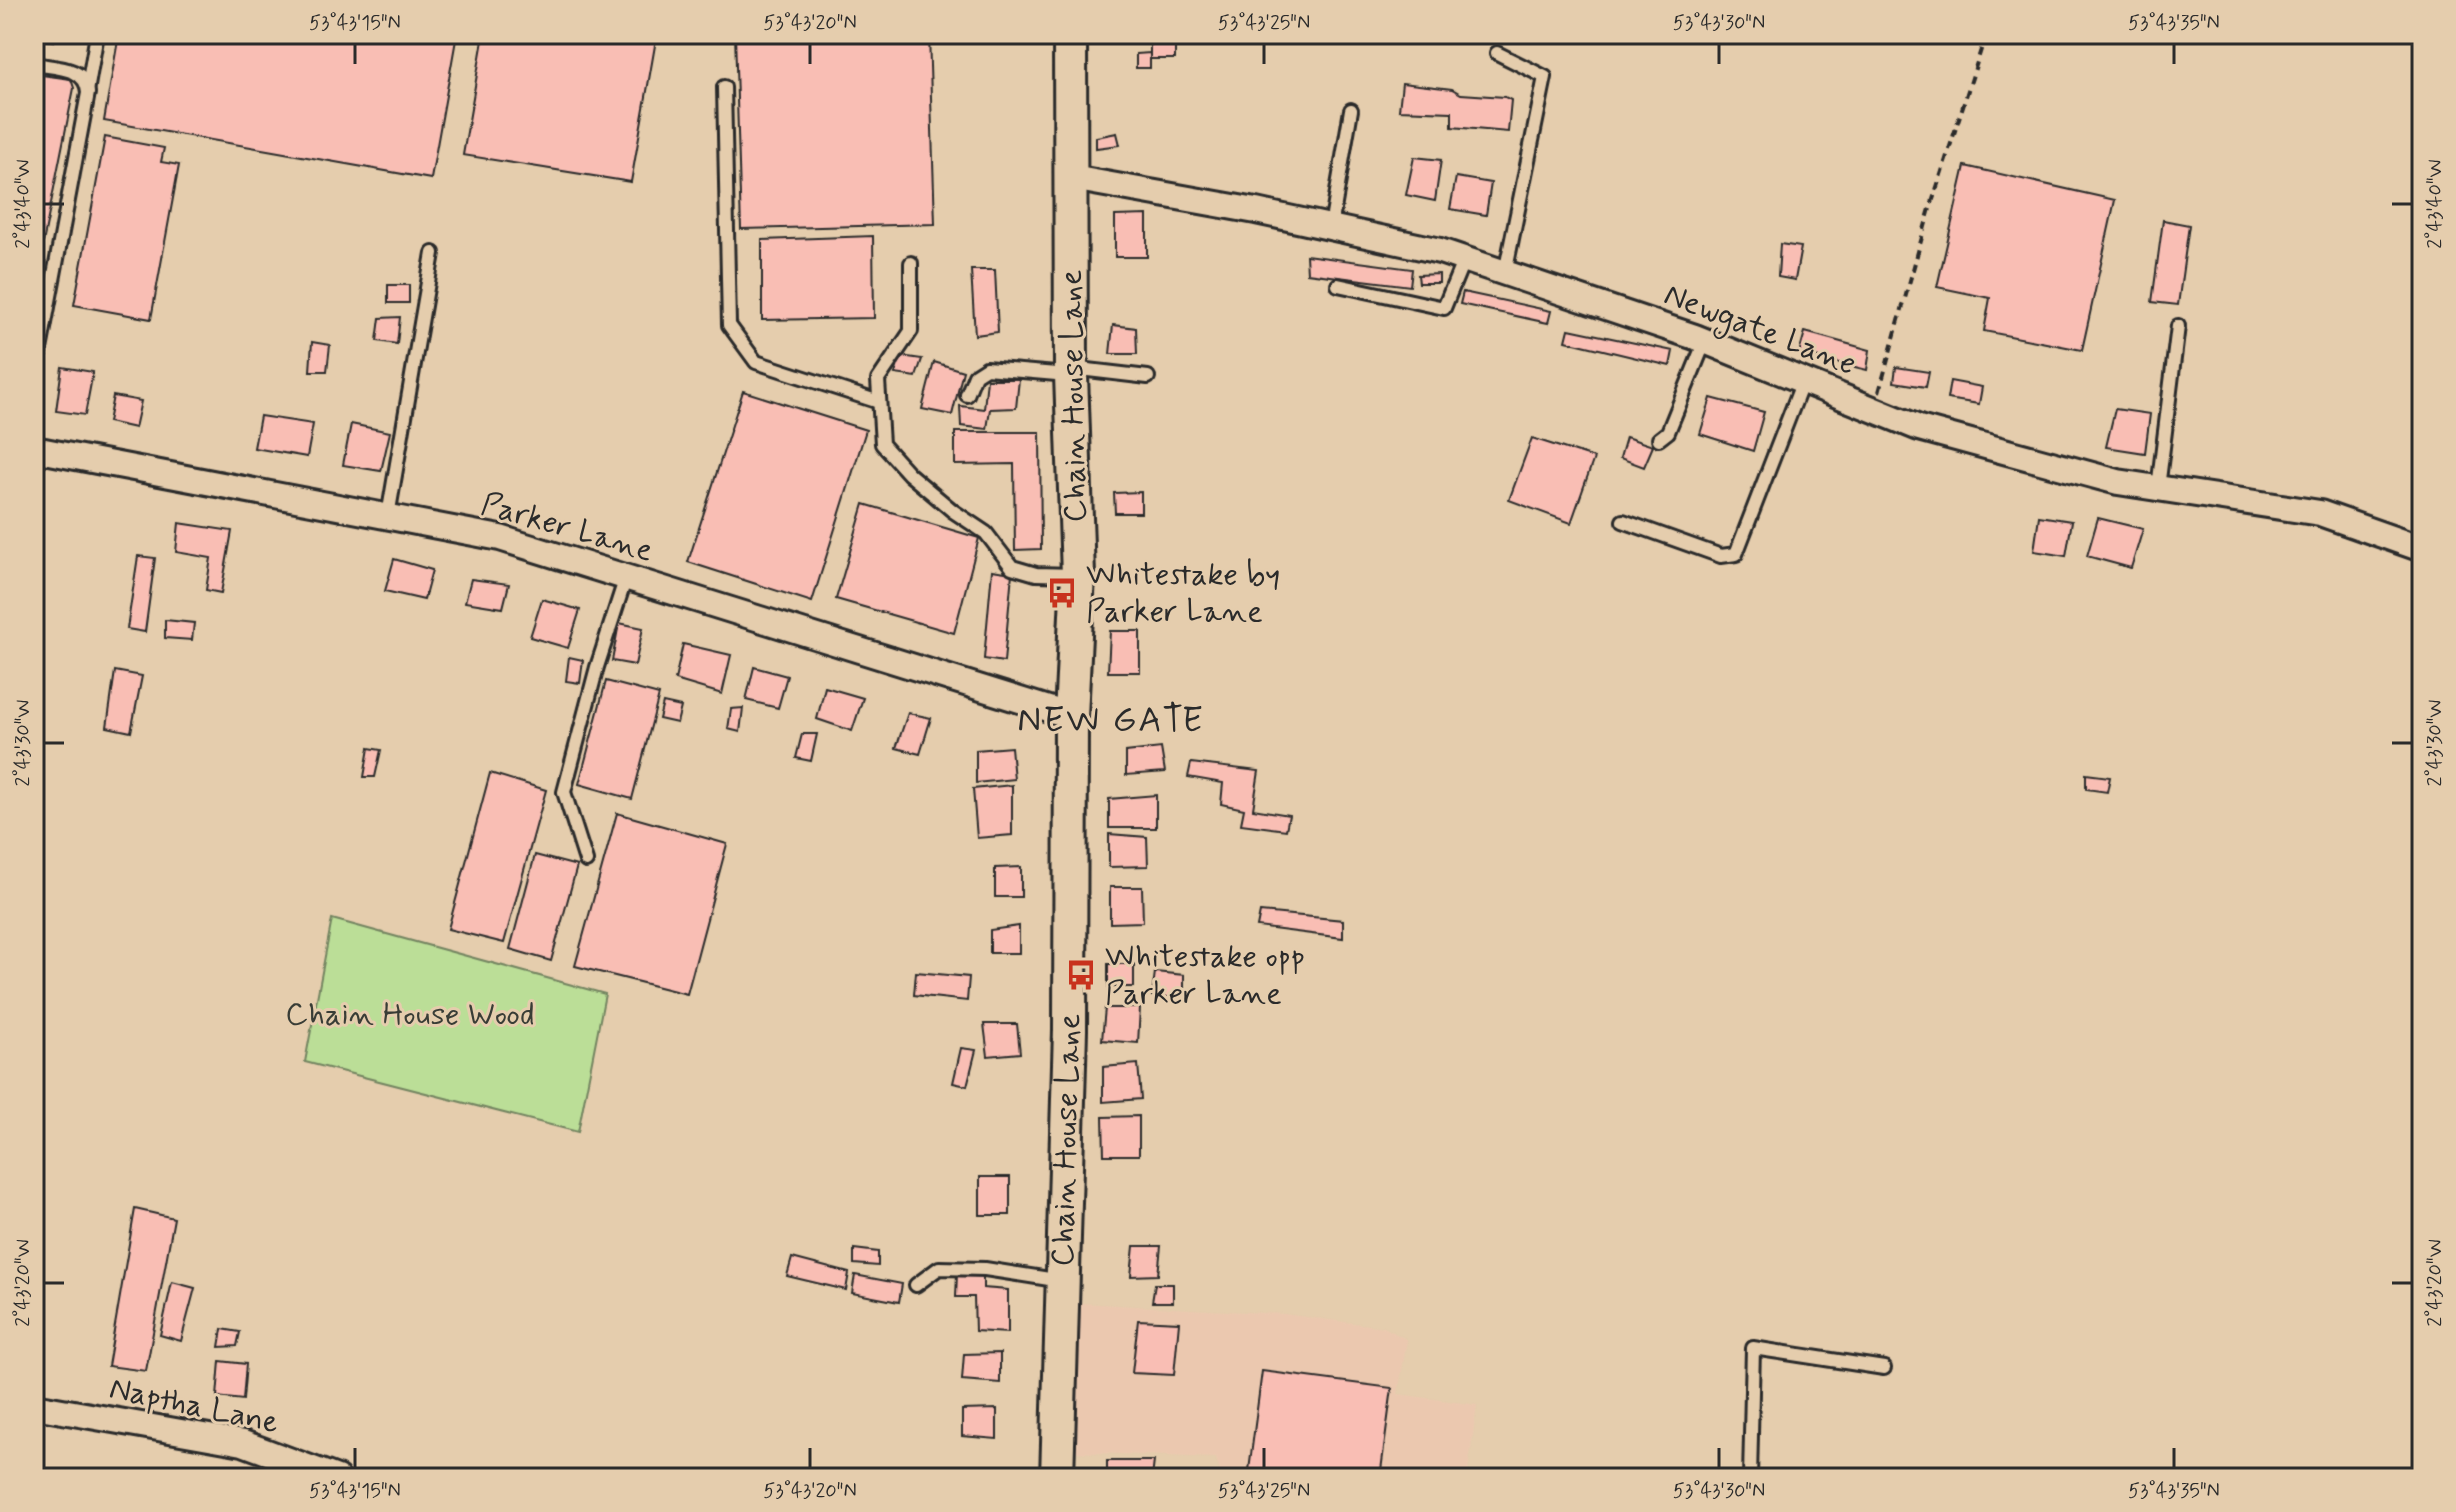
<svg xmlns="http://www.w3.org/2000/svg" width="2456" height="1512" font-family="Mynerve,sans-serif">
<rect width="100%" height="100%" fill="#e5cdad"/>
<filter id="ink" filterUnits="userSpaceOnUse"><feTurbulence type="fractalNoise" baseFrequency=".0125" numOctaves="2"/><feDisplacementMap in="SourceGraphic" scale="16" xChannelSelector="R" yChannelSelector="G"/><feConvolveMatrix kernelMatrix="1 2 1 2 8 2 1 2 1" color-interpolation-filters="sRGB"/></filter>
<g filter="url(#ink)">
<polygon fill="#ebc8af" points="1080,1303 1283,1314 1384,1327 1407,1340 1398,1394 1477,1405 1467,1478 1222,1478 1216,1458 1075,1452"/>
<polygon fill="#bbde97" stroke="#738461" stroke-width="2" points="332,919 605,994 578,1132 305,1062"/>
<g fill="#f9beb4" stroke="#2b2b2b" stroke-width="2">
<polygon points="34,34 56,34 54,41 34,37"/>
<polygon points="119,34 457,34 431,179 104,121"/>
<polygon points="484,34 657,34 631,182 463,155"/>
<polygon points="735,34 929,34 935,224 741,229"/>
<polygon points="1150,34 1181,34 1181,41 1175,41 1175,59 1150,59"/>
<polygon points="1150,53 1150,68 1136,68 1136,54"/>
<polygon points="34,74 71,79 74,88 34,288"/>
<polygon points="1402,83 1452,89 1461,94 1505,97 1511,100 1508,132 1452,127 1452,112 1399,110"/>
<polygon points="1117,133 1120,145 1096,148 1096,137"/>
<polygon points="105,137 164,148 161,162 179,165 151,319 74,305"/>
<polygon points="1414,157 1441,160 1435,201 1406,195"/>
<polygon points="1965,166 2115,200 2082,350 1984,331 1990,298 1937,287"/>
<polygon points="1456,177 1491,183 1486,215 1450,209"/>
<polygon points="1147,215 1147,257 1115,257 1115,216"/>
<polygon points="2163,220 2189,225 2178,305 2152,302"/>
<polygon points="873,236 874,318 762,320 762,240"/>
<polygon points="1780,244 1801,247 1795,280 1778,277"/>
<polygon points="1306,255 1412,269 1410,286 1307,273"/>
<polygon points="971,270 995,270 998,332 975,335"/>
<polygon points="1439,274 1439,283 1419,283 1418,275"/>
<rect x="388" y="285" width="21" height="18"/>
<polygon points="1463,292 1551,311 1548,323 1460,304"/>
<polygon points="400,317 397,344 377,341 380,318"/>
<polygon points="1113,325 1136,328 1137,354 1110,354"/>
<polygon points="1569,329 1673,351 1670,366 1566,341"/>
<polygon points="1805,332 1870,350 1867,370 1799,353"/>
<polygon points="312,342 330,345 327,371 310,371"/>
<polygon points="901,356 922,359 916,377 895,374"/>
<polygon points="934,362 963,371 952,415 922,409"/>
<polygon points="62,367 93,372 85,415 56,411"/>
<polygon points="1896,367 1929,372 1926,387 1894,382"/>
<polygon points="987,379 1019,379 1016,408 990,409 987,429 961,426 960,406 984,409"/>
<polygon points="1950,381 1982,387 1979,404 1947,399"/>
<polygon points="743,391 866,430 812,602 688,562"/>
<polygon points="113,396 141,401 135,428 108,422"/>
<polygon points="1711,398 1764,412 1753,451 1700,434"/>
<polygon points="2115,409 2150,414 2145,453 2106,447"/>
<polygon points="260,416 313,424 307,457 254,448"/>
<polygon points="351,424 390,432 381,471 343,465"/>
<polygon points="955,432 1040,432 1041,549 1015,550 1014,464 955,465"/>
<polygon points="1626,437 1653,446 1644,467 1620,458"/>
<polygon points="1532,438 1594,458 1571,523 1509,500"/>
<polygon points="1141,492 1141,513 1115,513 1114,493"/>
<polygon points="864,504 979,538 954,633 836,599"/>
<polygon points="2039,516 2072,521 2066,556 2034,551"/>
<polygon points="2098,518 2143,529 2131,568 2087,556"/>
<polygon points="179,523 232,531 221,593 206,590 211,558 176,552"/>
<polygon points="138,556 155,558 145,632 127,629"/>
<polygon points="394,559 432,570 424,600 385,591"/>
<polygon points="992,570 1012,573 1004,662 984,659"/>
<polygon points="471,579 509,584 503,608 465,602"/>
<polygon points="542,599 580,610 568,648 530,637"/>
<polygon points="165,620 194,623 192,640 165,638"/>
<polygon points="619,623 643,628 635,665 612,661"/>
<polygon points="1110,631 1140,631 1140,672 1108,672"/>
<polygon points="683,644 731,655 722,694 675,680"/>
<polygon points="569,657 583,660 580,683 566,681"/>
<polygon points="754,667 787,676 778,708 746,700"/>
<polygon points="115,671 142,676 131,732 107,727"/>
<polygon points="606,681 659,695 632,799 579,784"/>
<polygon points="825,687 863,698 852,731 817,719"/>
<polygon points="663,703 681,707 677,723 659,719"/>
<polygon points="743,708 740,732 728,729 731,709"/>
<polygon points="908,713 931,718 920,754 896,748"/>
<polygon points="802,734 817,734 811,761 796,758"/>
<polygon points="1011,747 1014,779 976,783 976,750"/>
<polygon points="369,748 381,750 375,777 364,777"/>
<polygon points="1161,748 1165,772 1126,775 1126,752"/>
<polygon points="1191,763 1259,771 1253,809 1289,815 1286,830 1241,824 1244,809 1221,804 1223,783 1188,777"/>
<polygon points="490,773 546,790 504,943 448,929"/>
<polygon points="2086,774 2110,777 2107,792 2086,789"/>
<polygon points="1012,785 1012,835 977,838 973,789"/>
<polygon points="1156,795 1156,828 1109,828 1109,799"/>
<polygon points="617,813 727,844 687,994 575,966"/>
<polygon points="1109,834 1147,837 1148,866 1109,867"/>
<polygon points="535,855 577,866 551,961 510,949"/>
<polygon points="1021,867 1021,897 995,897 995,868"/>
<polygon points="1110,887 1142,887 1143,922 1110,923"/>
<polygon points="1260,912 1343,920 1343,938 1257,927"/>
<polygon points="1019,926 1019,953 990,953 990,930"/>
<rect x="1108" y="964" width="26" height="23"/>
<polygon points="916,972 969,977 967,1001 914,995"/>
<polygon points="1155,972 1184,975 1184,998 1152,996"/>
<polygon points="1105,1008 1140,1008 1138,1043 1102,1040"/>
<polygon points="984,1024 1017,1024 1020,1053 988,1056"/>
<polygon points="961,1048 976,1050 967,1086 953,1083"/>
<polygon points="1138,1064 1141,1099 1103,1102 1103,1067"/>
<polygon points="1139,1116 1139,1155 1104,1155 1103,1117"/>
<rect x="980" y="1177" width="30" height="38"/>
<polygon points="135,1209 174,1218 146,1371 108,1366"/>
<polygon points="1134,1246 1161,1246 1158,1275 1131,1276"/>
<polygon points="854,1249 878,1252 878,1266 854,1264"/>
<polygon points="792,1258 849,1273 846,1290 787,1276"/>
<polygon points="957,1274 983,1274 983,1288 1008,1290 1008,1333 975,1331 974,1297 956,1297"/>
<polygon points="855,1275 902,1284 899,1302 852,1293"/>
<polygon points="172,1282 195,1288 181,1341 160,1335"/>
<polygon points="1155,1284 1173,1284 1173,1302 1152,1302"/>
<polygon points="1138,1320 1179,1322 1174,1375 1132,1373"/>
<polygon points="222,1329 240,1332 237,1346 219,1347"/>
<polygon points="1000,1353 1000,1383 962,1380 964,1354"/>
<polygon points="220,1361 246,1364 243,1400 217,1397"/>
<polygon points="1262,1371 1392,1388 1380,1478 1248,1478"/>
<polygon points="997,1409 997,1439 962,1436 962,1410"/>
<polygon points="1107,1461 1154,1461 1152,1478 1107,1478"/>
</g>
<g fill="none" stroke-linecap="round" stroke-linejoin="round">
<g stroke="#2b2b2b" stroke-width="18">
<g id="lane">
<polyline points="1497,53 1545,77 1505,273"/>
<path d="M34 64C54 68 87 66 88 93L34 382"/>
<polyline points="88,86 97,34"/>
<polyline points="724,87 729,325 756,362 879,402"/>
<polyline points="1331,227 1351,110"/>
<polyline points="911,263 911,331 878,380 882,444 909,474 953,511 986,533 1012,567 1036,574 1075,575"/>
<polyline points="1338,285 1444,308 1464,259"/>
<polyline points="1071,368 1148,377"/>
<polyline points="967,395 975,375 986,368 1068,375"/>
<polyline points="1659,439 1668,432 1705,341"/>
<polyline points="2158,488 2178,326"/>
<polyline points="388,516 433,253"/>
<polyline points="1623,521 1721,556 1736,554 1803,381"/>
<polyline points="586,861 564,792 597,667 626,577"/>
<polyline points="916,1285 939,1268 985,1269 1062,1281"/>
<polyline points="1750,1478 1753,1348 1884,1368"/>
</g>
</g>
<g stroke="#2b2b2b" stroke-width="30">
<g id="street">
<polyline points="1072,178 1256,211 1440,251 1695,337 1919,428 2118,482 2320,513 2422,549"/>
<polyline points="34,449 500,538 1071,716"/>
<polyline points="34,1406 243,1443 337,1478"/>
</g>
</g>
<g stroke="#2b2b2b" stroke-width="38">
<g id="secondary">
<path id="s1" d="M1057 1478 1070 1030 1071 716 1078 575 1071 375 1070 34"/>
</g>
</g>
<polyline stroke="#2b2b2b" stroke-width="4" stroke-dasharray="8 6" stroke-linecap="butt" points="1879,392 1929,212 1986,34"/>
<use href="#lane" stroke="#e5cdad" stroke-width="12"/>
<use href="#street" stroke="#e5cdad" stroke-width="24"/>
<use href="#secondary" stroke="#e5cdad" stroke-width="32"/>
</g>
</g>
<path fill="none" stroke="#2b2b2b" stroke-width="3" d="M355 44V64M810 44V64M1264 44V64M1719 44V64M2174 44V64M44 204H64M2392 204H2412M44 743H64M2392 743H2412M44 1283H64M2392 1283H2412M355 1448V1468M810 1448V1468M1264 1448V1468M1719 1448V1468M2174 1448V1468"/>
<defs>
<g id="bus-bare" transform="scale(2.4)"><path d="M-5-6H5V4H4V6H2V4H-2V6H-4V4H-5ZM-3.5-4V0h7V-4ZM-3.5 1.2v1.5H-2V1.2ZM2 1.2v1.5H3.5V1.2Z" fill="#c8321e" stroke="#e5cdad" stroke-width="2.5" paint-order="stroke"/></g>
</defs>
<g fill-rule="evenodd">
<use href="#bus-bare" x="1062" y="593"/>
<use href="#bus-bare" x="1081" y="975"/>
</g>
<g text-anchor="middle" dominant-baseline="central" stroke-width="6" stroke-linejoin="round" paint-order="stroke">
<g font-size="32" fill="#2b2b2b" stroke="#e5cdad">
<text transform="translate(1760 330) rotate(21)">Newgate Lane</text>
<text transform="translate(1074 396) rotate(-91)">Chain House Lane</text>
<text transform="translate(567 528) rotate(16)">Parker Lane</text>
<text stroke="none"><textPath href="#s1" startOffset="338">Chain House Lane</textPath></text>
<text transform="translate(194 1406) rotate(12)">Naptha Lane</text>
</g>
<g font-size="32" fill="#2b2b2b" stroke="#e5cdad" text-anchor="start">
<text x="1086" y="575">Whitestake by<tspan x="1086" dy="37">Parker Lane</tspan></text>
<text x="1105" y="957">Whitestake opp<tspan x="1105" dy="37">Parker Lane</tspan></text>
</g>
<g font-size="32" fill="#393d36" stroke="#e5cdad">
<text x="410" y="1015">Chain House Wood</text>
</g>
<g font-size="36" letter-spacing="2" fill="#2b2b2b" stroke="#e5cdad">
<text x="1111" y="721">NEW GATE</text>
</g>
</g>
<rect width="2456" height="1512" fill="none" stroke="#e5cdad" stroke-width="88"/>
<rect x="44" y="44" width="2368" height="1424" fill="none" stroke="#2b2b2b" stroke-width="3"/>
<g font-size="20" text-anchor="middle" fill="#2b2b2b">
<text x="355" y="29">53°43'15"N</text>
<text x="810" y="29">53°43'20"N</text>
<text x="1264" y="29">53°43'25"N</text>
<text x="1719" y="29">53°43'30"N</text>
<text x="2174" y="29">53°43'35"N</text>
<text transform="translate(2434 204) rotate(-90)" y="7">2°43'40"W</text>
<text transform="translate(22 204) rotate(-90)" y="7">2°43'40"W</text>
<text transform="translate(2434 743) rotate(-90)" y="7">2°43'30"W</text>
<text transform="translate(22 743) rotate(-90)" y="7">2°43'30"W</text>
<text transform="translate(2434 1283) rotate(-90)" y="7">2°43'20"W</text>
<text transform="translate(22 1283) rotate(-90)" y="7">2°43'20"W</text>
<text x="355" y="1497">53°43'15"N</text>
<text x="810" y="1497">53°43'20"N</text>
<text x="1264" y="1497">53°43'25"N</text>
<text x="1719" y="1497">53°43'30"N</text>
<text x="2174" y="1497">53°43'35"N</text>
</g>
</svg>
